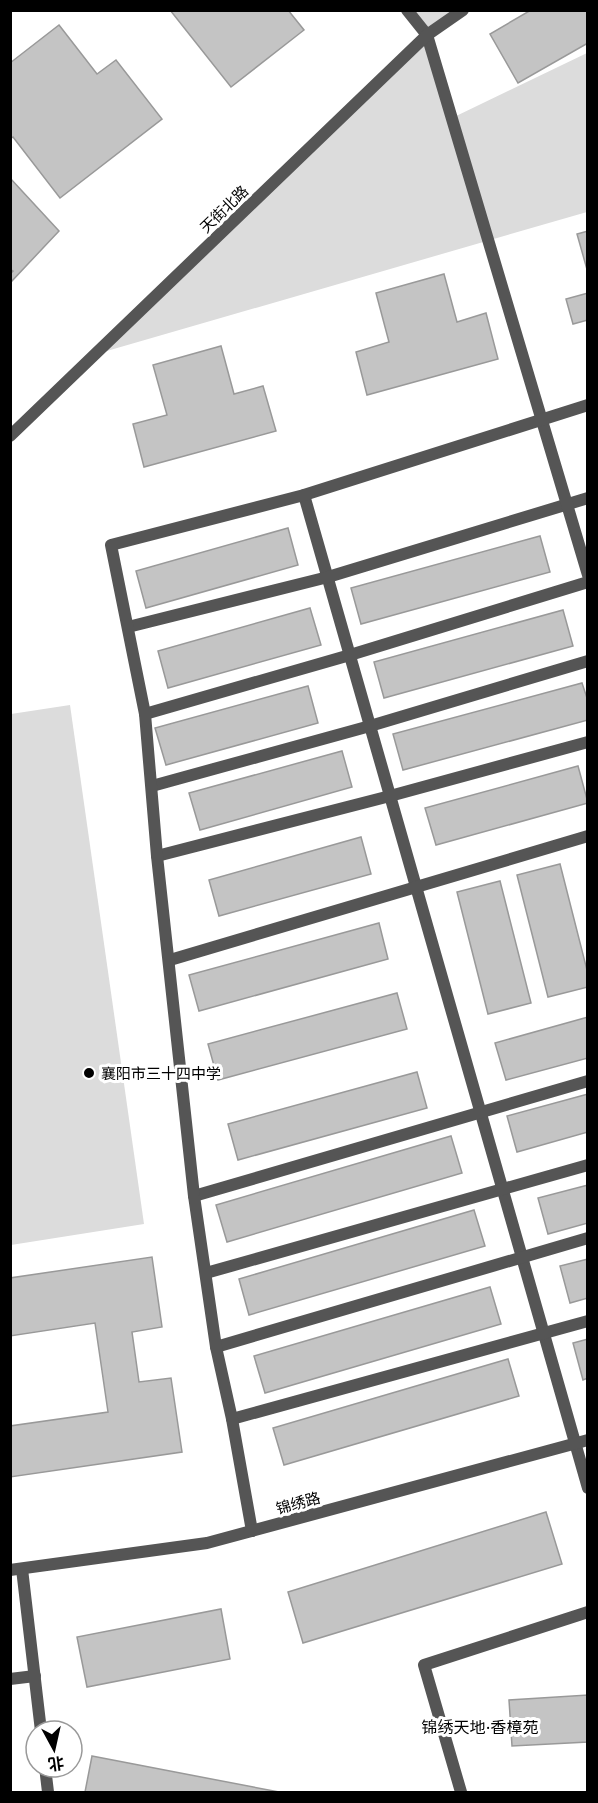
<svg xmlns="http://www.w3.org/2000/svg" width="598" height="1803" font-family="'IBM Plex Sans','Noto Sans SC',sans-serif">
<rect width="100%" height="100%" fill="#fff"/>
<g fill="#dcdcdc">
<polygon points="407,11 463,11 427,35 452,118 587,53 587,212 93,355 427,36"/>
<polygon points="70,705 144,1224 11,1245 11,714"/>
</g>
<g fill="#c4c4c4" stroke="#999" stroke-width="1.5">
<polygon points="170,10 288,10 304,30 231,87"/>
<polygon points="531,10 588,10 588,43 518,83 490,34"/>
<polygon points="59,25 97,74 116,60 162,119 60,198 13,137 10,139 10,63"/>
<polygon points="10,178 59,231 10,283 10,274 13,271 10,269"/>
<polygon points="588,231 588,273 577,234"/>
<polygon points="444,274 457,322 486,313 498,359 367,395 356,352 389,342 376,293"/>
<polygon points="588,293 588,320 573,324 566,299"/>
<polygon points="221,346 234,394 263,386 276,431 144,467 133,424 167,415 153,365"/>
<polygon points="288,528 298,565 146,608 136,571"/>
<polygon points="540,536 550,572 361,624 351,588"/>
<polygon points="310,608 321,645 168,688 158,651"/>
<polygon points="563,610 573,646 384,698 374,662"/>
<polygon points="582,683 588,701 588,720 403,770 393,734"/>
<polygon points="308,686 318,723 166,765 155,728"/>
<polygon points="342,751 352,787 200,830 189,793"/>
<polygon points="578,766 588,803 436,845 425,808"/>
<polygon points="361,837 371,874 219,916 209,880"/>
<polygon points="560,864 588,974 588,987 548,997 517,875"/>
<polygon points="500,881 531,1003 488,1014 457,892"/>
<polygon points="379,923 388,959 199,1011 189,975"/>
<polygon points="397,993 407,1029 218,1080 208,1044"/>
<polygon points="588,1017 588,1058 506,1080 495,1043"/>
<polygon points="417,1072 427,1108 238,1160 228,1124"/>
<polygon points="588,1094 588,1132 517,1152 507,1116"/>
<polygon points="451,1136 462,1173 227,1242 216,1205"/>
<polygon points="588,1185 588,1223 548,1234 538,1198"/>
<polygon points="474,1210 485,1246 249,1315 239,1279"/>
<polygon points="152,1257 162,1327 132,1332 139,1382 171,1378 182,1452 10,1477 10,1426 108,1412 95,1323 10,1336 10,1278"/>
<polygon points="588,1259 588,1298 570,1303 560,1266"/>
<polygon points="490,1287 501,1324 265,1393 254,1356"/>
<polygon points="588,1339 588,1378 583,1380 573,1343"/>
<polygon points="508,1359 519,1396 284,1465 273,1428"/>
<polygon points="546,1512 562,1564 303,1643 288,1592"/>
<polygon points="221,1609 230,1659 87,1687 77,1637"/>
<polygon points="588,1695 588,1742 512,1746 509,1700"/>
<polygon points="92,1756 279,1792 85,1792"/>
</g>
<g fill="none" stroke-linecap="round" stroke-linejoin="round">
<g stroke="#555" stroke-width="12">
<polyline points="304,495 588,1488"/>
<polyline points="128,627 328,577 588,498"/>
<polyline points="145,714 350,655 588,582"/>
<polyline points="152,786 370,726 588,661"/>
<polyline points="157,856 390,796 588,742"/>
<polyline points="170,960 588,836"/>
<polyline points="194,1196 588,1081"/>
<polyline points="206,1273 588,1165"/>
<polyline points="216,1347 588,1238"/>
<polyline points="232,1419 588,1321"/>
<polyline points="10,1679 35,1676"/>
<polyline points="461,1792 424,1665 588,1612"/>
</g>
<g stroke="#555" stroke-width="12">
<polyline points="407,10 427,35 588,575"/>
<polyline points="252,1531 232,1419 216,1347 194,1196 157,856 145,714 111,545 304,495 588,405"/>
<polyline points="22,1569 41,1731"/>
<polyline points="10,1570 207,1543 588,1440"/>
<polyline points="45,1767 48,1792"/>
</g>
<polyline stroke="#555" stroke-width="12" points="10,436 427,35 463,10"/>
</g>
<circle fill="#000" stroke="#fff" stroke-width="2" cx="89" cy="1073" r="6"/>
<g text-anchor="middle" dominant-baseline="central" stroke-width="6" stroke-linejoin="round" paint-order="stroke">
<g font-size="15" fill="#000" stroke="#fff">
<text transform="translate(224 209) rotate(-44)">天街北路</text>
<text transform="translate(298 1503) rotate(-15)">锦绣路</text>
</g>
<g font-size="15" fill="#000" stroke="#fff" text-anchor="start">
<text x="101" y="1073">襄阳市三十四中学</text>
</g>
<g font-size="16" fill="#000" stroke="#fff">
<text x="480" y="1727">锦绣天地·香樟苑</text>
</g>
</g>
<rect width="598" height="1803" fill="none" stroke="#000000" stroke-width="24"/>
<g transform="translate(54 1749) rotate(172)"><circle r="28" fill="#ffffff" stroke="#999999" stroke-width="1.5"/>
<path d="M0-4.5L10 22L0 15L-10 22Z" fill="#000000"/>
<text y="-9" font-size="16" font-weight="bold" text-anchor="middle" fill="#000000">北</text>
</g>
</svg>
